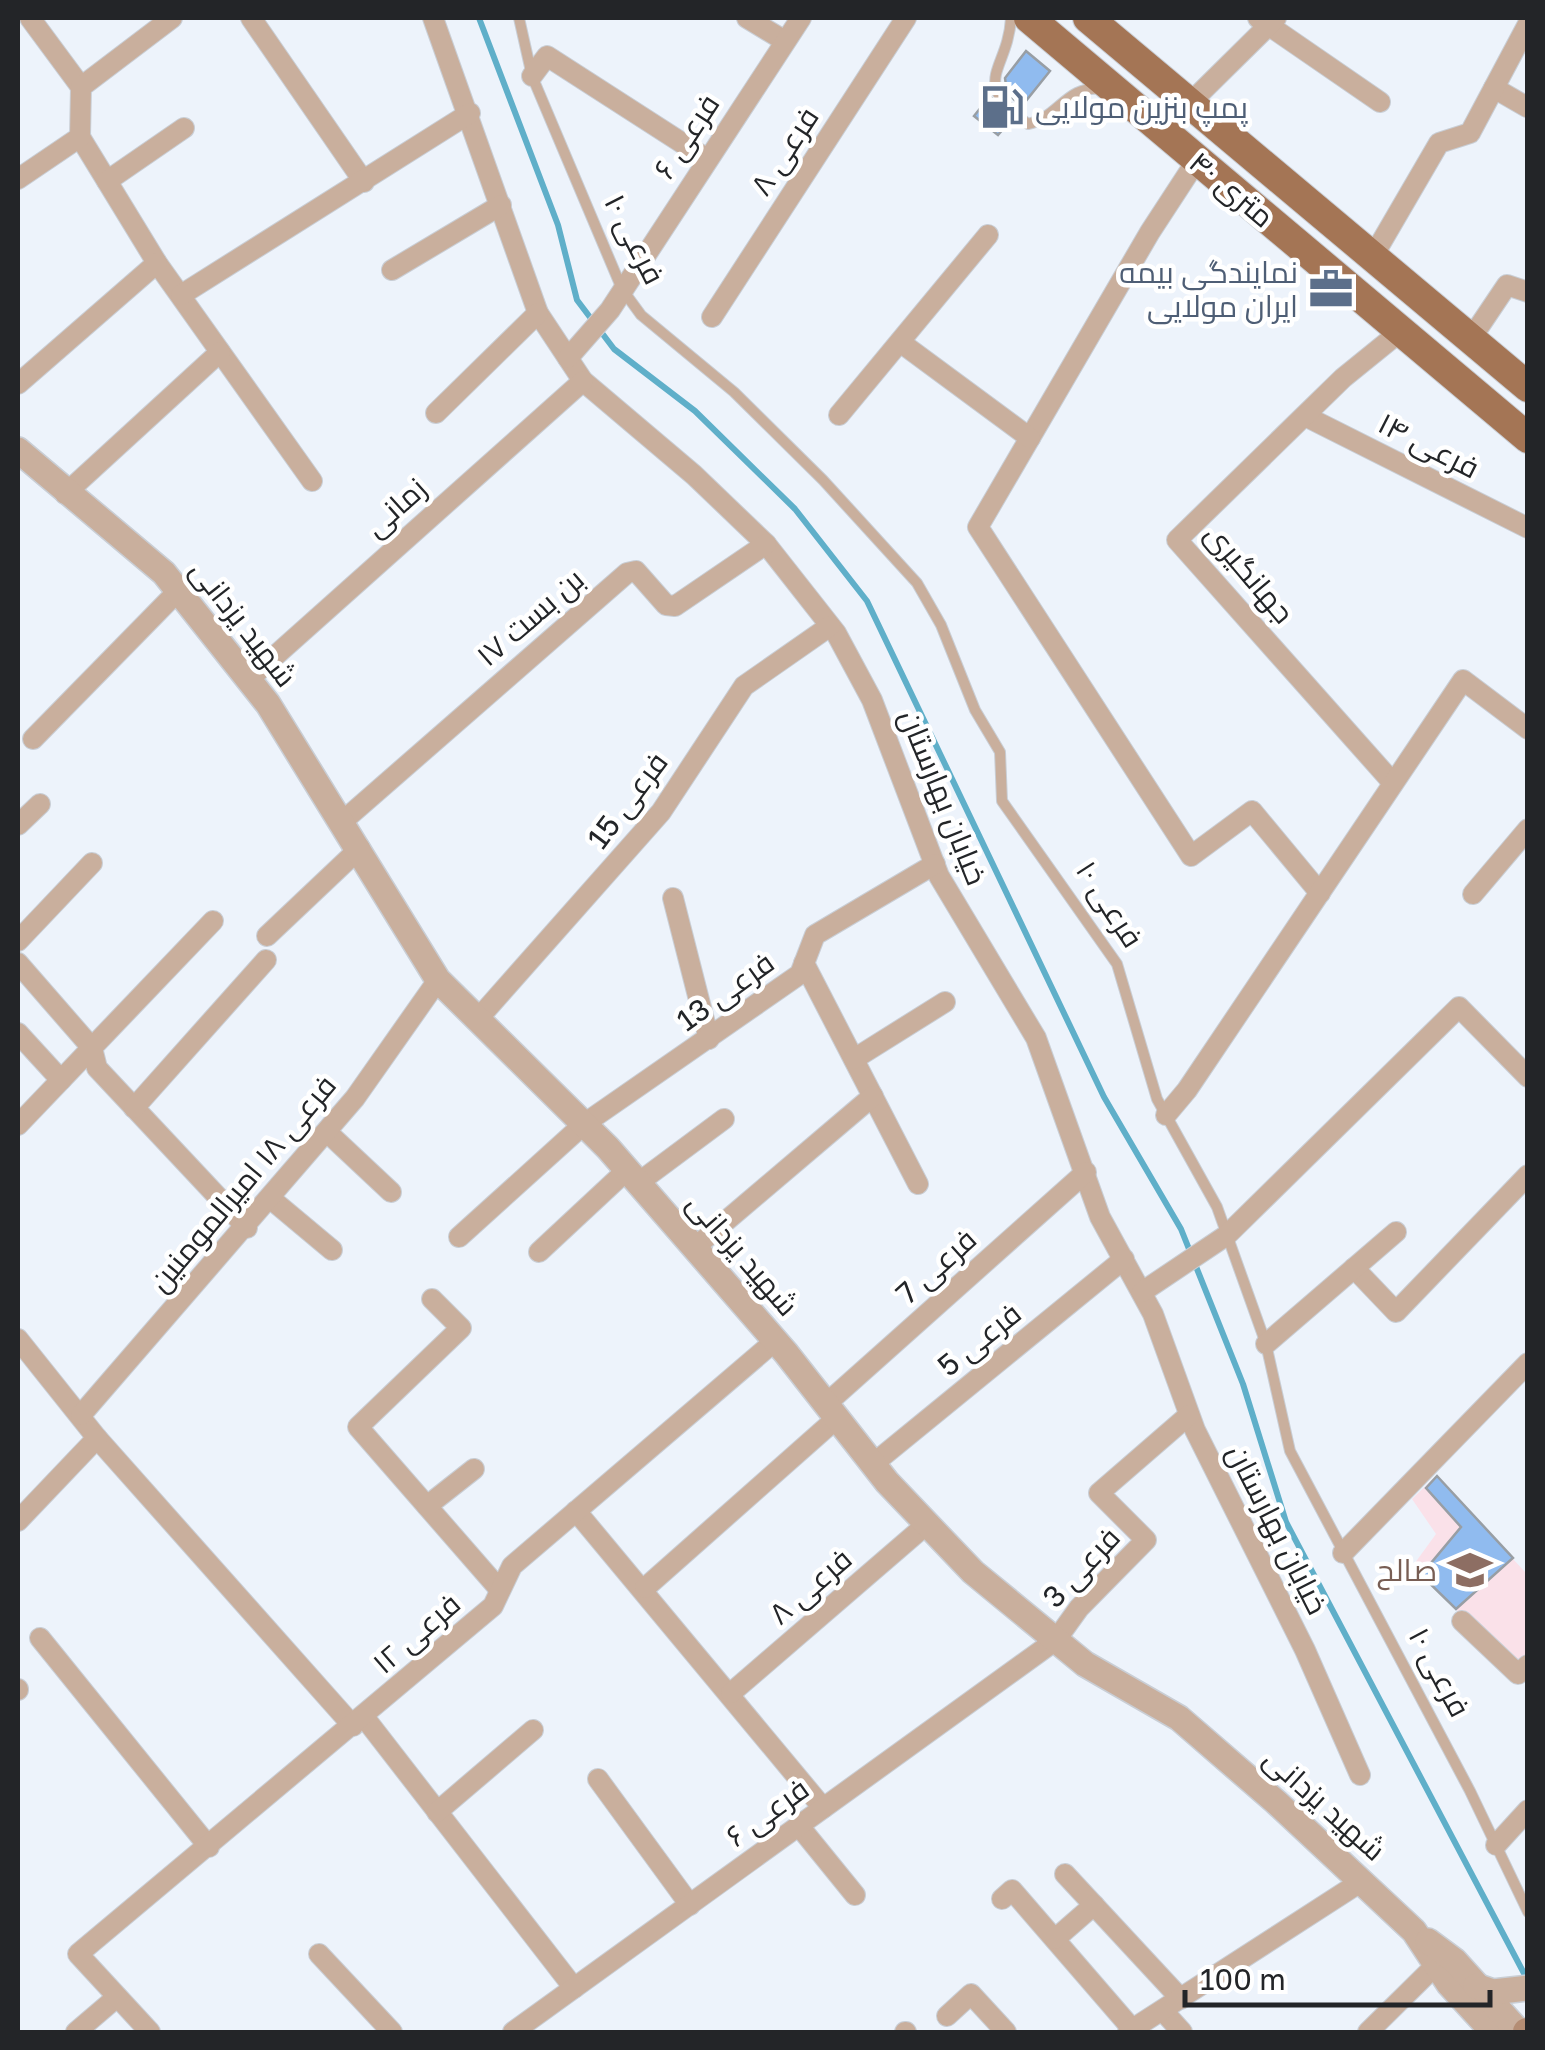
<svg xmlns="http://www.w3.org/2000/svg" width="1545" height="2050" font-family="'Golos Text',Cairo,sans-serif">
<rect width="100%" height="100%" fill="#edf3fb"/>
<polygon fill="#fae1e9" points="1436,1476 1527,1574 1527,1657 1517,1668 1412,1567 1436,1534 1412,1499"/>
<g fill="none" stroke-linecap="round" stroke-linejoin="round">
<polyline stroke="#5fafc9" stroke-width="6" points="479,18 558,225 577,300 614,349 695,411 795,509 867,601 1104,1097 1181,1229 1243,1384 1286,1522 1527,1979"/>
</g>
<g fill="#90bbef" stroke="#989ea4" stroke-width="2.5">
<polygon points="1026,51 1050,71 1021,107 1007,92 1005,78"/>
<polygon points="990,96 1010,121 998,135 974,116"/>
<polygon points="1437,1476 1513,1558 1456,1609 1421,1575 1461,1527 1426,1488"/>
</g>
<g fill="none" stroke-linecap="round" stroke-linejoin="round">
<g stroke="#c9ced5" stroke-width="12">
<g id="service">
<polyline points="519,18 532,76 622,289 641,315 734,392 823,480 917,583 941,625 975,710 1000,752 1002,801 1117,964 1157,1099 1217,1207 1266,1344 1290,1451 1470,1791 1528,1912"/>
<path d="M1011 18C1008 72 968 80 1028 124 1058 118 1067 85 1100 89"/>
</g>
</g>
<g stroke="#c9ced5" stroke-width="22">
<g id="minor">
<polyline points="30,18 81,87"/>
<polyline points="251,18 364,182"/>
<polyline points="433,18 538,313 583,381 694,475 766,544 836,633 872,700 939,876 1036,1038 1100,1217 1153,1314 1195,1430 1305,1650 1360,1775"/>
<polyline points="747,18 785,41"/>
<polyline points="1258,18 1380,102"/>
<polyline points="532,76 547,56 707,159"/>
<polyline points="1494,88 1527,107"/>
<polyline points="1189,104 1276,18"/>
<polyline points="80,137 157,263 312,481"/>
<polyline points="1197,160 1150,232 978,527 1191,856 1252,811 1320,893"/>
<polyline points="18,179 80,137 81,87 172,18"/>
<polyline points="107,181 184,128"/>
<polyline points="1372,258 1439,143 1470,133 1528,24"/>
<polyline points="392,270 501,205"/>
<polyline points="181,295 470,113"/>
<polyline points="712,317 906,18"/>
<polyline points="1470,340 1507,285 1528,292"/>
<polyline points="900,342 1030,438"/>
<polyline points="568,358 610,310 801,18"/>
<polyline points="18,384 157,263"/>
<polyline points="436,413 538,313"/>
<polyline points="839,415 988,235"/>
<polyline points="1305,416 1528,528"/>
<polyline points="65,494 220,352"/>
<polyline points="248,680 583,381"/>
<polyline points="33,739 178,591"/>
<polyline points="1393,783 1177,540 1343,378 1401,331"/>
<polyline points="343,821 627,573 636,571 666,605 675,606 766,544"/>
<polyline points="18,825 40,804"/>
<polyline points="1473,894 1528,829"/>
<polyline points="673,898 709,1039"/>
<polyline points="267,936 360,848"/>
<polyline points="18,941 92,863"/>
<polyline points="18,963 92,1048 97,1068 247,1228"/>
<polyline points="804,963 918,1184"/>
<polyline points="477,1020 661,812 744,686 830,626"/>
<polyline points="18,1033 61,1080"/>
<polyline points="854,1059 945,1002"/>
<polyline points="134,1108 266,960"/>
<polyline points="1166,1115 1187,1090 1463,680 1528,729"/>
<polyline points="18,1125 213,921"/>
<polyline points="327,1132 391,1192"/>
<polyline points="638,1183 724,1119"/>
<polyline points="271,1199 332,1250"/>
<polyline points="459,1237 584,1124 800,974 815,935 935,864"/>
<polyline points="693,1249 873,1096"/>
<polyline points="539,1252 627,1170"/>
<polyline points="1354,1268 1396,1312 1528,1175"/>
<polyline points="1142,1292 1227,1235 1459,1007 1528,1077"/>
<polyline points="432,1299 461,1328 358,1427 500,1590"/>
<polyline points="18,1339 97,1438 353,1726"/>
<polyline points="1266,1344 1396,1232"/>
<polyline points="826,1404 1086,1172"/>
<polyline points="81,1415 355,1098 438,980"/>
<polyline points="873,1464 1124,1259"/>
<polyline points="427,1506 474,1469"/>
<polyline points="576,1511 823,1808"/>
<polyline points="18,1521 97,1438"/>
<polyline points="1343,1553 1528,1363"/>
<polyline points="645,1588 837,1418"/>
<polyline points="1462,1621 1518,1674 1528,1665"/>
<polyline points="40,1638 209,1847"/>
<polyline points="18,1690 18,1689"/>
<polyline points="731,1693 927,1524"/>
<polyline points="364,1717 574,1988"/>
<polyline points="598,1779 690,1905"/>
<polyline points="437,1812 533,1730"/>
<polyline points="799,1826 855,1895"/>
<polyline points="1496,1845 1528,1810"/>
<polyline points="1065,1874 1181,1999"/>
<polyline points="1002,1899 1012,1890 1133,2030"/>
<polyline points="1055,1939 1094,1905"/>
<polyline points="319,1954 392,2032"/>
<polyline points="1163,2011 1182,2032"/>
<polyline points="947,2016 971,1994 1006,2032"/>
<polyline points="76,2032 117,1997"/>
<polyline points="150,2032 78,1954 493,1606 512,1566 775,1341"/>
<polyline points="513,2032 1056,1640 1079,1608 1146,1540 1099,1493 1189,1415"/>
<polyline points="905,2032 906,2032"/>
<polyline points="1128,2032 1362,1881"/>
<polyline points="1368,2032 1436,1965"/>
</g>
</g>
<g stroke="#c9ced5" stroke-width="28">
<g id="tertiary">
<polyline points="18,450 164,573 268,704 438,980 608,1148 786,1353 887,1482 973,1572 1085,1664 1179,1718 1276,1802 1414,1931 1449,1984 1493,2032"/>
<polyline points="1428,1941 1455,1961 1519,2032"/>
<polyline points="1476,1986 1493,1992 1528,1988"/>
</g>
</g>
<g stroke="#c9ced5" stroke-width="30">
<polyline id="secondary" points="1527,2032 1528,2032"/>
</g>
<g stroke="#c9ced5" stroke-width="32">
<g id="primary">
<polyline points="1029,18 1528,438"/>
<polyline points="1088,18 1528,387"/>
</g>
</g>
<use href="#service" stroke="#c9af9d" stroke-width="10"/>
<use href="#minor" stroke="#c9af9d" stroke-width="20"/>
<use href="#tertiary" stroke="#c9af9d" stroke-width="25"/>
<use href="#secondary" stroke="#b48d74" stroke-width="28"/>
<use href="#primary" stroke="#a47555" stroke-width="30"/>
</g>
<defs>
<g id="fuel-bare" transform="scale(3.45)"><path d="M-5.5-6h7V0h2V4h1.3V-2.5L3-4.5l.8-.8L6-3V5H2.5V1h-1V6h-7ZM-4.2-4.7v3.2H.2V-4.7Z" fill="#5c6f8a" stroke="#fff" stroke-width="2.5" paint-order="stroke"/></g>
<g id="office-bare" transform="scale(3.45)"><path d="M-6-3h4V-5.5h4V-3h4V5H-6ZM-1-4.5V-3h2v-1.5ZM-6 0V1H6V0Z" fill="#5c6f8a" stroke="#fff" stroke-width="2.5" paint-order="stroke"/></g>
<g id="school-bare" transform="scale(3.45)"><path d="M0-5L7-2L0 1L-7-2ZM-4 1L0 2.5L4 1V4Q0 6-4 4Z" fill="#8d6e63" stroke="#fff" stroke-width="2.5" paint-order="stroke"/></g>
</defs>
<g fill-rule="evenodd">
<use href="#fuel-bare" x="1002" y="107"/>
<use href="#office-bare" x="1331" y="289"/>
<use href="#school-bare" x="1470" y="1570"/>
</g>
<g text-anchor="middle" dominant-baseline="central" stroke-width="9" stroke-linejoin="round" paint-order="stroke">
<g font-size="30" fill="#4e5e75" stroke="#fff" text-anchor="start">
<text x="1035" y="107">پمپ بنزین مولایی</text>
<text x="1298" y="272" text-anchor="end">نمایندگی بیمه<tspan x="1298" dy="34">ایران مولایی</tspan></text>
</g>
<g font-size="30" fill="#232528" stroke="#fff">
<text transform="translate(686 136) rotate(-57)">فرعی ۶</text>
<text transform="translate(784 151) rotate(-57)">فرعی ۸</text>
<text transform="translate(1232 189) rotate(40)">۴۰ متری</text>
<text transform="translate(635 239) rotate(63)">فرعی ۱۰</text>
<text transform="translate(1429 445) rotate(27)">فرعی ۱۴</text>
<text transform="translate(395 507) rotate(-42)">زمانی</text>
<text transform="translate(1250 573) rotate(50)">جهانگیری</text>
<text transform="translate(530 617) rotate(-41)">بن بست ۱۷</text>
<text transform="translate(244 623) rotate(52)">شهید یزدانی</text>
<text transform="translate(944 797) rotate(68)">خیابان بهارستان</text>
<text transform="translate(627 800) rotate(-53)">فرعی 15</text>
<text transform="translate(1110 904) rotate(57)">فرعی ۱۰</text>
<text transform="translate(725 991) rotate(-36)">فرعی 13</text>
<text transform="translate(242 1183) rotate(-50)">فرعی ۱۸ امیرالمومنین</text>
<text transform="translate(743 1254) rotate(49)">شهید یزدانی</text>
<text transform="translate(936 1266) rotate(-42)">فرعی 7</text>
<text transform="translate(979 1339) rotate(-39)">فرعی 5</text>
<text transform="translate(1278 1529) rotate(63)">خیابان بهارستان</text>
<text transform="translate(1081 1567) rotate(-47)">فرعی 3</text>
<text transform="translate(810 1586) rotate(-41)">فرعی ۸</text>
<text transform="translate(416 1633) rotate(-41)">فرعی ۱۲</text>
<text transform="translate(1440 1672) rotate(62)">فرعی ۱۰</text>
<text transform="translate(1325 1804) rotate(42)">شهید یزدانی</text>
<text transform="translate(767 1812) rotate(-36)">فرعی ۶</text>
</g>
<g font-size="30" fill="#785e54" stroke="#fff" text-anchor="end">
<text x="1437" y="1570">صالح</text>
</g>
</g>
<rect width="1545" height="2050" fill="none" stroke="#232528" stroke-width="40"/>
<path d="M1185 1990v15h305v-15" fill="none" stroke="#232528" stroke-width="5"/>
<text x="1200" y="1990" font-size="30" fill="#232528" stroke="#ffffff" stroke-width="8" paint-order="stroke">100 m</text>
</svg>
